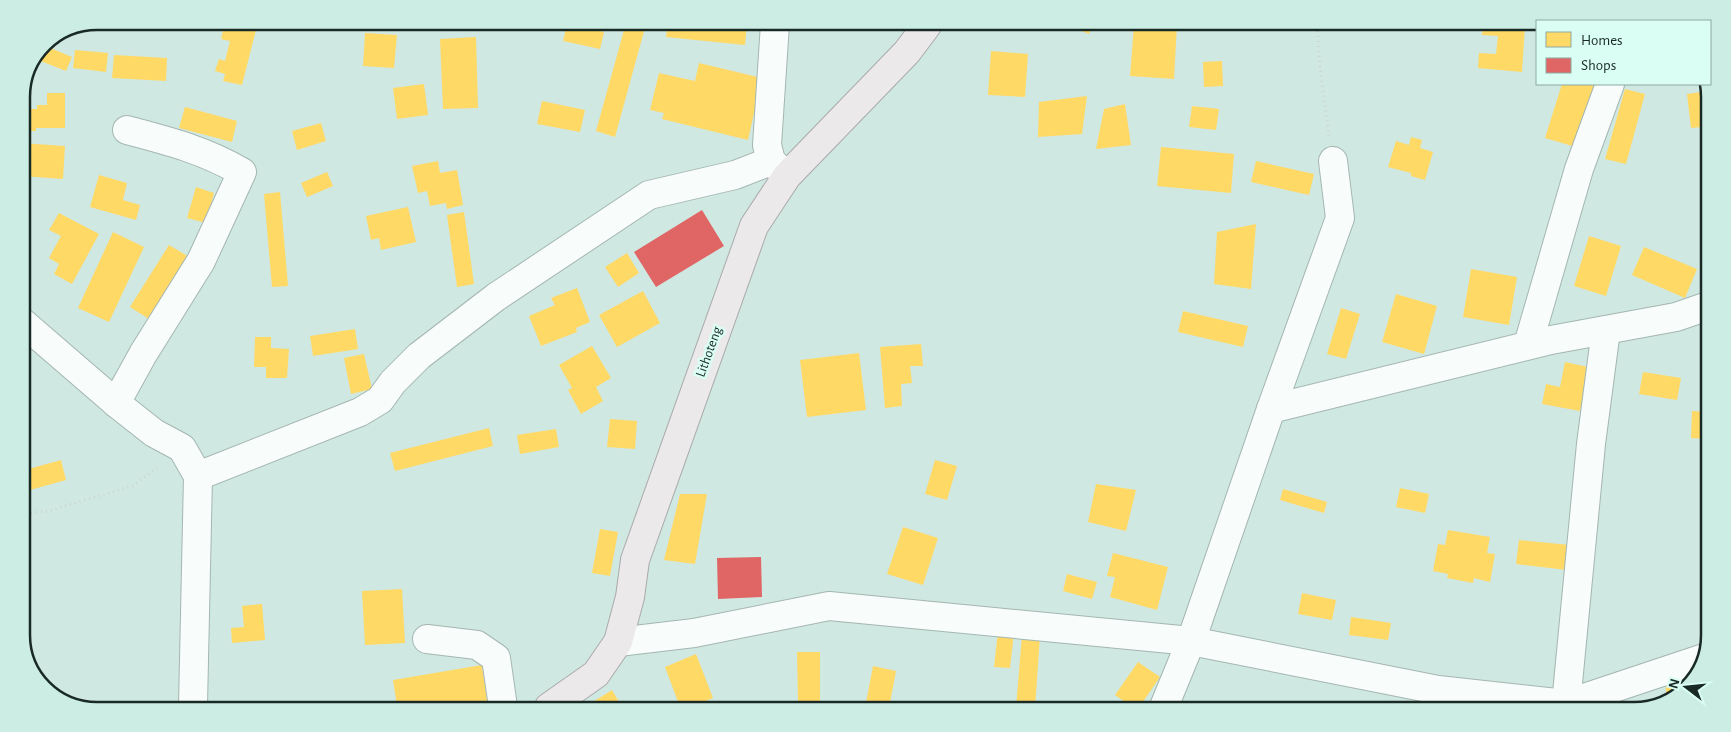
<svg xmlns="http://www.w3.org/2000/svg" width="1731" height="732" font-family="'Alegreya Sans',sans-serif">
<rect width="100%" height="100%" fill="#d0e8e2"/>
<g fill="#ffd966">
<polygon points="225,22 232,23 232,22 258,22 242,85 223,81 225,74 215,71 219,59 225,61 230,41 221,39"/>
<polygon points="626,23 646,24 615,137 596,131"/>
<polygon points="668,23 747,24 745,45 666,37"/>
<polygon points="567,24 604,32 600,49 563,41"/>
<polygon points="1067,25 1092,25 1089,34"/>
<polygon points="1134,25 1177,25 1174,79 1130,76"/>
<polygon points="1483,26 1525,26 1522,72 1478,68 1479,53 1496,54 1498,36 1482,35"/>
<polygon points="365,33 397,35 394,68 363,66"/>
<polygon points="476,37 478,108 443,109 440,39"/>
<polygon points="43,45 72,57 66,71 38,60"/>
<polygon points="75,50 108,53 106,72 73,68"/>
<polygon points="991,51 1028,54 1025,97 988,95"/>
<polygon points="114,55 167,58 166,81 112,78"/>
<polygon points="1222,61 1223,86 1204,87 1203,62"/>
<polygon points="699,63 762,78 748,140 662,119 664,113 650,110 659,73 695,81"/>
<polygon points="424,84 428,115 397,119 393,88"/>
<polygon points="1562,84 1600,84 1579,148 1545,138"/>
<polygon points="1625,89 1645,94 1626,164 1605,159"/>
<polygon points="1709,91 1709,140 1704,140 1702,127 1691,128 1687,94"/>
<polygon points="47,93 65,93 65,128 36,128 36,131 21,131 21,109 37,109 37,105 47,105"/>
<polygon points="1087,96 1082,134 1038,137 1039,102"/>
<polygon points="542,101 585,110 580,132 537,124"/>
<polygon points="1125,104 1131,145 1096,149 1104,109"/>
<polygon points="1192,106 1219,109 1216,130 1189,127"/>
<polygon points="185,107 237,121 232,142 179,128"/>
<polygon points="321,123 326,141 297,150 292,131"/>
<polygon points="1411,137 1422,140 1420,148 1433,152 1425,180 1411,176 1411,173 1388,167 1396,141 1409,145"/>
<polygon points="21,143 65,146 63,179 21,176"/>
<polygon points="1161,147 1234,154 1231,193 1157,186"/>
<polygon points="438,161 440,173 457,170 463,205 447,209 446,203 430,206 427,191 418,193 412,166"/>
<polygon points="1256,161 1314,174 1309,195 1251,182"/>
<polygon points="327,172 333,186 307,197 301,183"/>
<polygon points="99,175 127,183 123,200 140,205 136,220 90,207"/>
<polygon points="196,187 214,193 206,223 187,218"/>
<polygon points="280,192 288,286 272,287 264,194"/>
<polygon points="408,207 416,242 381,250 379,238 371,240 366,216"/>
<polygon points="464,212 474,284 457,287 447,215"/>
<polygon points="59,213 99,234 72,284 54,274 59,264 49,258 61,236 49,230"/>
<polygon points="1256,224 1251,289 1214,284 1217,232"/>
<polygon points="113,232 144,247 109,322 78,308"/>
<polygon points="1589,236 1621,246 1606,296 1574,286"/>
<polygon points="169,245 189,257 149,319 130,307"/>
<polygon points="1644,247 1697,269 1685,298 1632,275"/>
<polygon points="627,253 639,273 618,287 605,267"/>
<polygon points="1471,269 1517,277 1509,325 1463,317"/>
<polygon points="577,288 590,322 576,328 577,332 541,346 529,316 555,305 551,298"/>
<polygon points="643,291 660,323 617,347 599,315"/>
<polygon points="1396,294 1437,306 1424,354 1382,342"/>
<polygon points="1341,308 1360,314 1346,359 1327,354"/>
<polygon points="1183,311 1248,326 1243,347 1178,332"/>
<polygon points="355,329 358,349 313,356 310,336"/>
<polygon points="255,337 271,337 271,348 289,349 287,378 266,378 266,367 254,367"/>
<polygon points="921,344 923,366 910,366 912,383 901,384 902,406 885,408 880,347"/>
<polygon points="592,346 611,378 596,387 603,401 581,414 568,390 572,388 559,365"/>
<polygon points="859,353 866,410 807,417 800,360"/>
<polygon points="364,354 372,389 351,394 344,358"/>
<polygon points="1565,362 1588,367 1580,411 1542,404 1546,384 1560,387"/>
<polygon points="21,363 28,364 25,407 21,406"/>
<polygon points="1643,372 1681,378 1677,400 1639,394"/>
<polygon points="1692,411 1707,412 1706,439 1691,438"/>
<polygon points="610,419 637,421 635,449 607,447"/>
<polygon points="489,428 493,446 395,471 390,453"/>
<polygon points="556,429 559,447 520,454 517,435"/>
<polygon points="61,460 66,480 30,490 25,470"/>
<polygon points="935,460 957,466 947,500 925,494"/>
<polygon points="1096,484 1136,490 1126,531 1088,522"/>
<polygon points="1400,488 1429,494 1425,513 1396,507"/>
<polygon points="1283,489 1327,502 1324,513 1280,500"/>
<polygon points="680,494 707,494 695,564 664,560"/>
<polygon points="903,527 938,538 923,585 887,574"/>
<polygon points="600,529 618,532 610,576 592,573"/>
<polygon points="1448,530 1490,537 1487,553 1495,554 1490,582 1474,578 1473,583 1447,578 1448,574 1433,571 1438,544 1445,545"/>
<polygon points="1519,540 1570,545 1567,570 1516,564"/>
<polygon points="1113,553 1168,567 1157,610 1110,597 1115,577 1107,576"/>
<polygon points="1067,574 1097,582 1092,599 1063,591"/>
<polygon points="402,589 405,643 365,645 362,591"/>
<polygon points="1302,593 1336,600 1332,620 1298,614"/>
<polygon points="262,604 265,640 232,643 231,628 244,627 242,606"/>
<polygon points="1351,617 1391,623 1388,640 1349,635"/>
<polygon points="998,631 1014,632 1010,668 994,667"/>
<polygon points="1022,635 1040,636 1035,708 1016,707"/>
<polygon points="797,652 820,652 820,708 781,708 781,701 798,701"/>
<polygon points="696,654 713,698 690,707 680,707 665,667"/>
<polygon points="1138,662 1160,677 1138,709 1135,709 1115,695"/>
<polygon points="482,665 488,707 397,706 393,680"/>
<polygon points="873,666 896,671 889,708 865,708"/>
<polygon points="1692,678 1676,698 1667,701 1665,681"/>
<polygon points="612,690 622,707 585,707"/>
</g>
<g fill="#e06666">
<polygon points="702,210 724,246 656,287 634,252"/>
<polygon points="761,557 762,597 718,599 717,558"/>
</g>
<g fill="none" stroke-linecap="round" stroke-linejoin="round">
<g stroke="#a4b6b2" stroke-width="30">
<g id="minor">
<polyline points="775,24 767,145 771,161 784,173"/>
<polyline points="21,321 116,403 154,433 182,448 198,476 193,706"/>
<polyline points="1606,330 1591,444 1566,704 1704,658"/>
<polyline points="1528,345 1579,169 1610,84"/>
<path d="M116 403 143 354 201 261 242 172C204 150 169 141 127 130"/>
<polyline points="1271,409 1340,218 1333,161"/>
<polyline points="198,476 360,412 380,400 393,382 419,356 496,297 649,195 735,175 771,161"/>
<polyline points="427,639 477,645 496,658 503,707"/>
<polyline points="618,642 694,633 829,606 1191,641 1438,690 1566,704 1587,711"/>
<polyline points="1163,709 1191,641 1271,409 1551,340 1676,317 1708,306"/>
</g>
</g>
<g stroke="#aaa" stroke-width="30">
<polyline id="major" points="549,707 596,674 618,642 630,597 635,560 754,226 787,176 907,52 928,24"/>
</g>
<g stroke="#cdd4d2" stroke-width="3" stroke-dasharray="1 4" stroke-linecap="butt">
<polyline points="1317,26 1320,68 1329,136"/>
<polyline points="21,514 48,511 133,486 158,467"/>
</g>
<use href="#minor" stroke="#f8fcfb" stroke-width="28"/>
<use href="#major" stroke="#ece9ea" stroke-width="28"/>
</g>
<g text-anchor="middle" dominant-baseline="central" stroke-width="5" stroke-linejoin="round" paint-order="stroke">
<g font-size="14" fill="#192a25" stroke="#dafef3">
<text transform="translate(709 352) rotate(-70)">Lithoteng</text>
</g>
</g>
<path d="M0 0H1731V732H0ZM97 30H1634A67 67 0 0 1 1701 97V635A67 67 0 0 1 1634 702H97A67 67 0 0 1 30 635V97A67 67 0 0 1 97 30Z" fill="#cbede3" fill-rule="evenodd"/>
<path fill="none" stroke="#192a25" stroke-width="2.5" d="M97 30H1634A67 67 0 0 1 1701 97V635A67 67 0 0 1 1634 702H97A67 67 0 0 1 30 635V97A67 67 0 0 1 97 30Z"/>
<rect x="1536" y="20" width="175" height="65" fill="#dafef3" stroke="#8da9a1"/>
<rect x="1546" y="32" width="25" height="15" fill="#ffd966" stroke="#8da9a1"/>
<text x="1581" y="45" font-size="15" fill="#192a25">Homes</text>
<rect x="1546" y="58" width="25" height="15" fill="#e06666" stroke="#8da9a1"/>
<text x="1581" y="70" font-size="15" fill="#192a25">Shops</text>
<g transform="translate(1686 687) rotate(286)" stroke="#dafef3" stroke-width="4" paint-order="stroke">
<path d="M0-4L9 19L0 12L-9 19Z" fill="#192a25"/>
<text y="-8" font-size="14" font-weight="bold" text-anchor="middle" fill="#192a25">N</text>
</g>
</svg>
